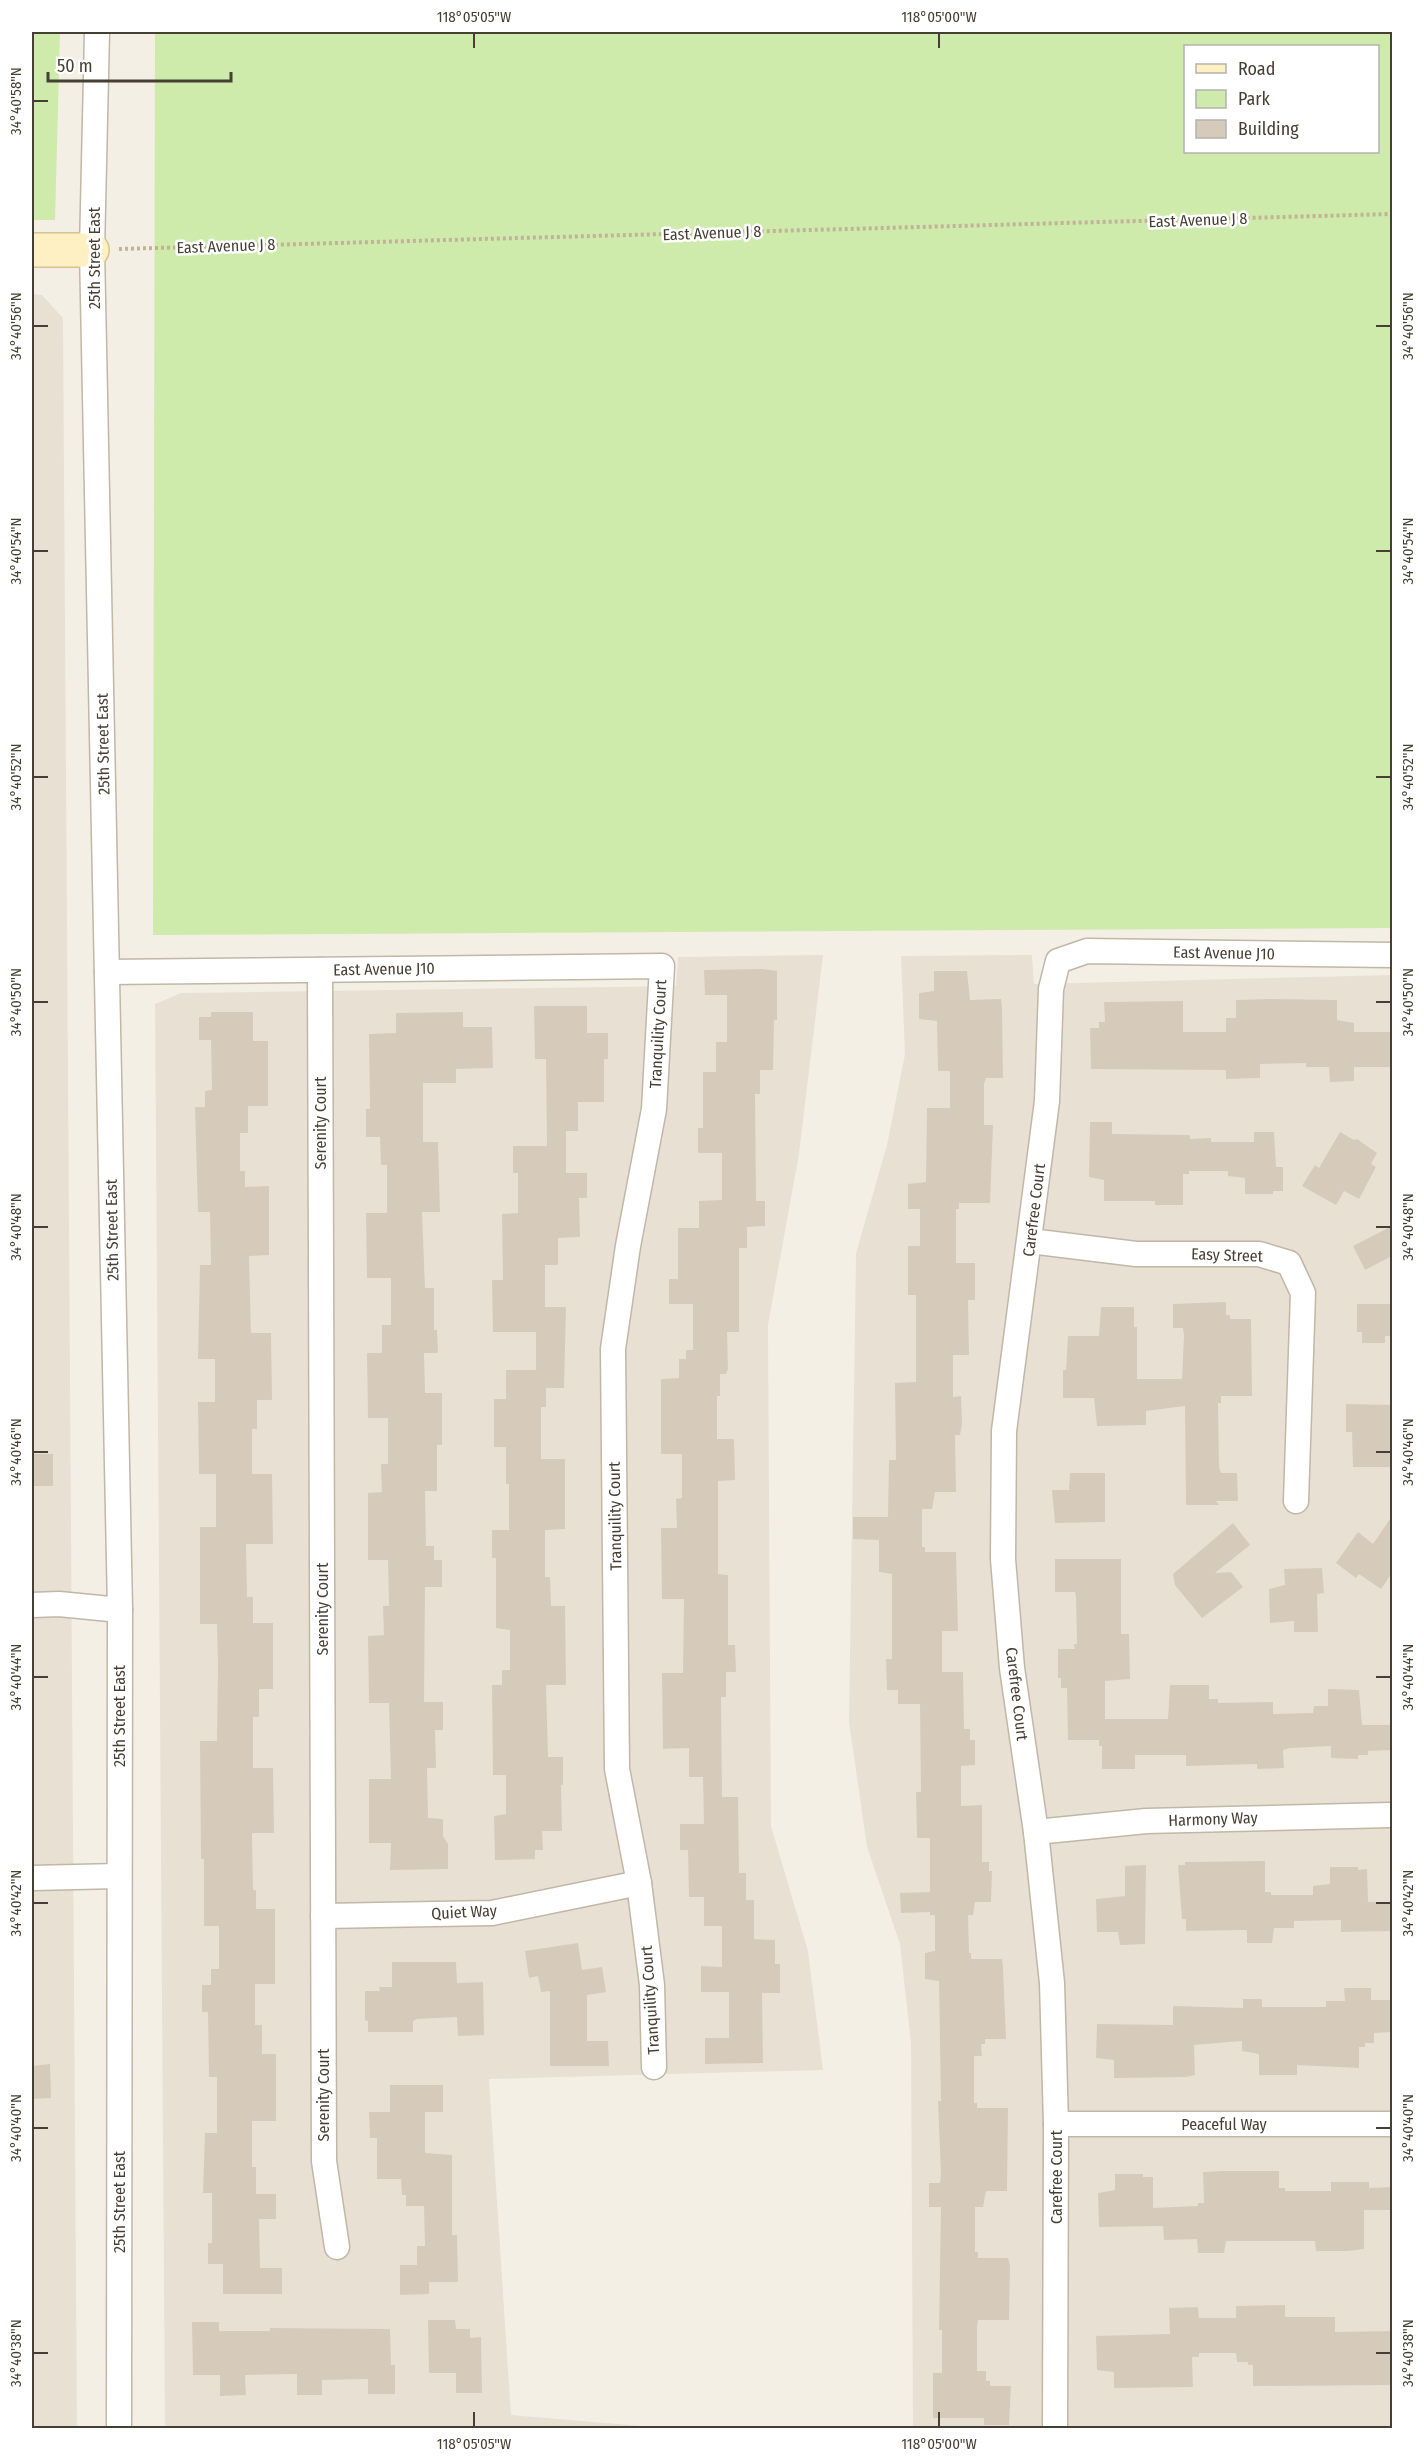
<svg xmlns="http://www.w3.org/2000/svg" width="1424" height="2460" font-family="'Fira Sans Condensed',sans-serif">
<rect width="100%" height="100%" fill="#f4efe5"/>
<g fill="#e8e1d3">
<polygon points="32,294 42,295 63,318 77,2428 32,2428"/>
<polygon points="823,955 799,1154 768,1325 771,1826 808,1951 823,2070 489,2079 511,2415 665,2428 165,2428 155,1004 181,993 676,986 678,957"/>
<polygon points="1032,955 1034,984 1392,975 1392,2428 913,2428 911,2044 900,1944 867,1847 849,1722 856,1253 887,1145 905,1054 901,956"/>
</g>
<g fill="#ceebab" fill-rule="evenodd">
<polygon points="32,32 60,32 55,220 32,220"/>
<path d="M155 32H1392V928L153 935ZM1186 46H1378V152H1186Z"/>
</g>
<g fill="#d6cbba">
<polygon points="763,969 777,971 777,1020 774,1020 773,1070 760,1070 760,1094 755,1094 756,1201 765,1201 765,1226 747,1227 747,1248 739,1248 739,1332 727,1332 728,1369 726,1374 720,1374 720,1396 717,1396 717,1439 734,1439 735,1480 718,1481 718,1574 728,1575 728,1645 735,1645 736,1672 726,1672 726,1697 721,1697 722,1797 738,1797 739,1873 746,1873 746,1900 754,1900 754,1939 775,1940 775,1964 780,1964 780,1993 762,1993 763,2063 705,2064 705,2038 729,2038 729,1992 701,1992 701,1966 722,1967 722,1926 704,1926 704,1897 689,1897 688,1850 680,1850 680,1824 704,1824 703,1777 689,1777 689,1748 663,1749 662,1673 683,1673 684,1599 662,1599 661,1528 677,1528 676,1499 682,1498 682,1454 661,1454 661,1379 679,1378 679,1359 686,1359 686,1350 693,1350 693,1304 669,1304 669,1279 678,1279 678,1228 699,1228 699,1201 722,1200 722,1153 698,1153 698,1128 703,1128 703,1072 716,1072 716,1042 727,1042 727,995 705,995 704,970"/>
<polygon points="934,971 967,971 970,1000 1001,999 1002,1007 1003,1078 986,1078 984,1084 984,1125 993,1125 990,1203 959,1203 959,1209 956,1209 956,1263 975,1263 975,1300 968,1300 969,1355 953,1355 953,1397 961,1396 962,1424 960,1435 955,1435 956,1492 935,1492 932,1509 922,1509 922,1547 925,1547 925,1552 956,1552 958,1631 942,1631 942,1672 963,1672 964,1729 970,1729 970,1740 975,1740 975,1765 961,1766 961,1806 982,1805 982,1862 989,1862 989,1871 992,1871 991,1902 975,1902 973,1915 968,1915 969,1953 971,1953 971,1959 1002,1959 1003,1968 1006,2039 985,2039 985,2044 981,2044 982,2056 974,2056 974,2103 977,2103 977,2108 1008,2108 1007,2191 986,2191 983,2207 975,2207 975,2252 978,2252 978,2258 1008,2258 1010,2266 1009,2320 978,2320 977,2326 977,2371 986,2371 986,2381 990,2381 990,2386 1011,2386 1009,2425 984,2425 984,2418 933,2418 933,2373 942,2373 942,2330 939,2330 941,2207 929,2207 929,2183 940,2183 941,2174 938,2101 941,2101 939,1981 925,1979 925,1953 935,1951 935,1915 930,1915 930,1912 901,1913 900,1893 930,1892 930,1838 917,1838 916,1792 921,1792 920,1704 898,1704 898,1690 887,1690 886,1659 892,1659 892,1574 879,1572 879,1540 853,1539 853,1517 888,1517 889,1460 896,1460 895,1383 916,1382 916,1295 908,1295 908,1246 920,1246 920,1209 908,1209 908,1184 926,1182 927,1108 950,1108 950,1071 938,1071 937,1021 919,1019 919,993 934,991"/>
<polygon points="1269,999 1337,1000 1337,1020 1354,1023 1354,1032 1392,1032 1392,1067 1354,1067 1354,1081 1330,1082 1329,1067 1306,1067 1306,1063 1260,1064 1260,1078 1226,1079 1226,1070 1091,1069 1090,1028 1099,1028 1099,1022 1105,1022 1104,1002 1183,1001 1183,1032 1226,1032 1226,1018 1236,1018 1236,1000"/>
<polygon points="534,1006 587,1006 587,1033 608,1033 608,1059 604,1059 604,1102 578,1102 578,1131 566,1131 566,1173 587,1173 587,1198 579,1198 580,1237 558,1238 558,1265 545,1265 545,1307 566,1307 564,1388 546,1388 546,1407 541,1407 541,1459 565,1459 565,1529 545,1530 545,1577 550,1577 551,1606 565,1606 566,1685 546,1685 548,1757 563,1757 563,1785 561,1785 562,1831 542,1831 543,1850 535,1850 535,1859 495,1860 494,1816 506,1814 506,1775 493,1775 492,1685 502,1685 502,1670 510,1670 510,1630 496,1628 496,1558 492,1558 492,1530 509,1530 509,1484 506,1484 506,1447 494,1447 494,1399 506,1399 506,1370 536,1370 536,1332 493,1332 492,1280 503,1280 502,1214 518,1213 518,1173 513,1173 513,1146 547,1146 546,1059 535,1059"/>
<polygon points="211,1012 253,1012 253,1041 268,1041 268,1106 248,1106 248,1133 240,1133 240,1171 245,1171 245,1187 269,1186 269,1255 249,1256 251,1333 271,1333 272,1400 257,1400 257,1429 252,1429 252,1474 272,1474 273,1544 246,1544 247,1597 253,1597 253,1623 273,1623 273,1689 259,1689 259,1717 253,1717 253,1768 273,1768 274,1833 252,1833 253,1890 256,1890 256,1909 275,1909 275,1984 255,1984 255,2025 262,2025 262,2054 276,2054 276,2121 252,2121 252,2167 256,2167 256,2194 276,2194 276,2219 259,2219 260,2268 282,2268 282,2294 223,2294 223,2264 208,2264 208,2243 212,2243 212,2193 203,2193 205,2133 217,2133 217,2077 209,2077 208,2012 202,2012 202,1985 211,1985 211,1969 219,1969 219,1926 204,1926 204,1859 201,1859 200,1741 217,1741 218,1665 217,1624 200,1624 200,1527 216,1527 216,1474 199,1474 198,1402 215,1402 215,1359 198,1359 200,1265 211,1265 210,1212 198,1212 195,1107 205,1107 205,1091 212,1090 211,1040 199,1040 199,1017 211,1017"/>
<polygon points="463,1012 463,1027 492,1027 493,1068 456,1069 456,1083 423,1083 423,1142 438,1142 440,1212 422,1212 425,1288 434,1288 434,1330 437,1330 438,1353 424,1353 425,1393 442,1393 442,1445 437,1445 437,1491 425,1491 426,1546 434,1546 434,1560 442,1560 442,1587 425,1587 424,1702 443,1702 443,1730 435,1730 436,1768 427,1768 428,1818 443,1819 443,1836 448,1844 448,1869 390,1870 391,1843 369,1843 369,1779 391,1779 389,1703 369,1703 368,1636 384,1635 383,1606 389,1606 388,1560 368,1560 368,1493 382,1492 381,1464 388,1464 388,1418 368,1418 367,1353 382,1353 382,1325 391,1325 391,1278 367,1278 366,1213 387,1213 387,1165 381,1165 380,1137 366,1137 366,1109 370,1109 369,1034 396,1033 396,1013"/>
<polygon points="1090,1122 1112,1122 1112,1134 1190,1135 1190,1139 1211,1138 1211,1142 1254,1142 1254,1132 1274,1132 1276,1167 1283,1167 1283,1191 1273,1191 1273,1194 1245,1194 1245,1178 1228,1176 1228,1171 1189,1171 1189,1174 1183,1174 1183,1205 1155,1205 1155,1201 1104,1201 1104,1180 1089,1177"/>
<polygon points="1340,1132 1354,1140 1357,1139 1377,1153 1371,1164 1376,1167 1359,1199 1344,1191 1336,1205 1302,1186 1315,1165 1319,1168"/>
<polygon points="1392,1226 1392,1256 1365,1270 1353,1246"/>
<polygon points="1226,1302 1226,1315 1230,1315 1230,1319 1251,1319 1252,1396 1221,1396 1221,1403 1218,1403 1219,1467 1221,1473 1237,1473 1238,1501 1216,1501 1219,1505 1186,1505 1185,1406 1146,1411 1146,1425 1097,1426 1094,1398 1063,1398 1063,1370 1066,1370 1068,1336 1099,1336 1101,1307 1134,1307 1134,1327 1137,1327 1137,1379 1182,1379 1184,1336 1183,1328 1173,1328 1173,1304"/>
<polygon points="1357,1304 1392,1304 1392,1336 1385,1336 1385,1343 1362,1343 1362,1332 1357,1332"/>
<polygon points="1346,1404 1392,1405 1392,1467 1353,1467 1352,1432 1346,1432"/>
<rect x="32" y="1454" width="21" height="32"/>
<polygon points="1070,1473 1105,1473 1105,1522 1055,1523 1052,1490 1069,1490"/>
<polygon points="1392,1516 1392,1573 1381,1589 1359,1574 1356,1578 1336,1563 1358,1532 1373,1544"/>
<polygon points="1233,1523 1250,1545 1215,1573 1231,1572 1243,1587 1202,1618 1175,1585 1173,1574"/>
<polygon points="1055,1559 1121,1559 1121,1634 1129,1634 1130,1679 1105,1681 1105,1719 1168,1719 1170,1685 1209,1685 1209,1699 1218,1699 1218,1703 1273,1702 1273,1714 1313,1713 1314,1706 1328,1706 1328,1689 1359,1690 1362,1725 1392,1725 1392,1750 1368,1751 1368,1755 1358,1755 1358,1759 1331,1758 1331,1746 1290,1748 1283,1750 1284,1768 1257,1769 1257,1764 1186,1766 1186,1755 1135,1755 1135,1769 1102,1769 1102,1746 1099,1746 1099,1740 1068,1740 1067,1688 1061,1688 1061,1678 1058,1678 1058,1649 1075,1649 1074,1644 1077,1644 1076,1597 1075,1592 1055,1592"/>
<polygon points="1322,1568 1324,1593 1317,1594 1318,1632 1294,1632 1294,1621 1270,1623 1269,1589 1285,1585 1284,1569"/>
<polygon points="1265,1861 1265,1892 1271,1892 1271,1895 1313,1895 1313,1886 1330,1884 1330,1867 1358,1867 1358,1870 1367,1869 1368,1902 1392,1902 1392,1931 1341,1932 1341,1920 1294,1921 1294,1928 1274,1928 1272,1943 1247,1943 1247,1931 1245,1930 1186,1931 1186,1919 1182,1919 1178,1865 1185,1865 1185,1862"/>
<polygon points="1146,1865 1145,1944 1120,1945 1118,1932 1097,1932 1096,1899 1125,1896 1125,1866"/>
<polygon points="578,1943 582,1970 602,1967 606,1992 587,1995 587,2041 608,2041 609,2066 550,2066 550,1991 541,1992 538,1976 529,1978 525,1951"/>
<polygon points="392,1962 456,1962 457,1983 483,1982 484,2035 458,2036 457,2017 417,2019 413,2021 413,2032 368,2032 368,2021 365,2020 365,1991 380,1991 379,1987 392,1987"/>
<polygon points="1344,1988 1371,1988 1371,2000 1392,2000 1392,2032 1374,2033 1374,2043 1365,2043 1365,2047 1359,2047 1359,2068 1297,2065 1297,2075 1259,2075 1259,2054 1242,2051 1242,2041 1194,2045 1195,2075 1186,2077 1114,2078 1114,2060 1096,2058 1097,2024 1173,2025 1173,2006 1243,2008 1243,1999 1262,1999 1262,2007 1326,2007 1326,2001 1345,2001"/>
<polygon points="50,2064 51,2098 32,2099 32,2066"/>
<polygon points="390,2085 443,2085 443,2112 425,2112 425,2153 452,2155 452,2235 457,2235 458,2282 429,2282 429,2294 400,2295 400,2265 417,2265 417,2246 425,2246 424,2206 406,2206 406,2195 402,2195 401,2179 377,2179 377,2138 370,2138 369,2112 390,2112"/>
<polygon points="1223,2171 1279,2171 1279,2188 1285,2188 1285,2191 1331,2191 1331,2182 1369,2182 1369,2188 1392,2187 1392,2210 1364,2210 1364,2249 1348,2251 1316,2251 1315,2241 1226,2241 1224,2253 1198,2253 1197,2239 1164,2240 1163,2226 1099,2227 1098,2193 1115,2190 1115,2174 1143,2174 1143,2177 1153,2177 1153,2208 1198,2206 1198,2203 1204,2203 1203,2172"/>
<polygon points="1285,2305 1285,2317 1335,2317 1335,2332 1392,2331 1392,2385 1253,2386 1253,2365 1248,2365 1248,2362 1237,2362 1236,2353 1199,2353 1199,2357 1192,2357 1193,2387 1114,2388 1114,2372 1097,2370 1096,2336 1170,2334 1169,2308 1198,2307 1199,2318 1236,2318 1236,2306"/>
<polygon points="428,2320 455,2320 456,2329 470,2329 470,2338 481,2337 482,2393 456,2393 456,2373 429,2373"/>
<polygon points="192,2322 219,2322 219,2331 270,2331 270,2328 390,2329 391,2365 395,2365 395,2394 368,2394 368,2379 322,2380 322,2395 297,2395 297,2374 245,2375 246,2395 220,2396 220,2375 193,2375"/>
</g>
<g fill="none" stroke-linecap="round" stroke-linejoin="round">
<g stroke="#c0b7a7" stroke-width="27">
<g id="street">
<polyline points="97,32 92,250 120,1610 119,2428"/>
<polyline points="320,970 324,2161 337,2247"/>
<polyline points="107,972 662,966 654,1109 628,1246 613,1349 617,1769 639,1883 652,1985 654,2067"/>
<polyline points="1030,1241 1136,1254 1259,1254 1289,1263 1303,1293 1296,1501"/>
<polyline points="32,1605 59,1604 120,1610"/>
<polyline points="1036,1832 1146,1821 1390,1815"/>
<polyline points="32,1878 118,1876"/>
<polyline points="323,1916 492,1913 639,1883"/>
<polyline points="1056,2124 1392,2124"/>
<polyline points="1055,2428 1056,2124 1052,1983 1036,1832 1012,1668 1003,1559 1004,1431 1047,1101 1051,989 1058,961 1087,951 1392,955"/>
</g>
</g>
<g stroke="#d6c392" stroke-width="36">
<polyline id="secondary" points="32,250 92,250"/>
</g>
<polyline stroke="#c2b397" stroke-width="4" stroke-dasharray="3 3" stroke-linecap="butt" points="119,249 1392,214"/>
<use href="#street" stroke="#fff" stroke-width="24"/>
<use href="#secondary" stroke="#fff0c4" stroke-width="33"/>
</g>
<path fill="none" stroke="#463f34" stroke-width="2" d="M474 33V48M939 33V48M33 101H48M33 326H48M1376 326H1391M33 551H48M1376 551H1391M33 777H48M1376 777H1391M33 1002H48M1376 1002H1391M33 1227H48M1376 1227H1391M33 1452H48M1376 1452H1391M33 1677H48M1376 1677H1391M33 1903H48M1376 1903H1391M33 2128H48M1376 2128H1391M33 2353H48M1376 2353H1391M474 2412V2427M939 2412V2427"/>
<g text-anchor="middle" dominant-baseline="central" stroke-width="5" stroke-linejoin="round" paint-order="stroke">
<g font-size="16" fill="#463f34" stroke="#fff">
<text transform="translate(1198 220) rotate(-2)">East Avenue J 8</text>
<text transform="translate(712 233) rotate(-2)">East Avenue J 8</text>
<text transform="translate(226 246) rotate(-2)">East Avenue J 8</text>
<text transform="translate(94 258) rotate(-90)">25th Street East</text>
<text transform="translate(103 744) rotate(-91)">25th Street East</text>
<text transform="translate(1224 953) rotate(1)">East Avenue J10</text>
<text transform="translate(384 969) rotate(-1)">East Avenue J10</text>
<text transform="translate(658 1034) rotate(-87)">Tranquility Court</text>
<text transform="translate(320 1123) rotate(-90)">Serenity Court</text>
<text transform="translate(1034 1210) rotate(-83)">Carefree Court</text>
<text transform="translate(112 1230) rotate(-91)">25th Street East</text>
<text transform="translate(1227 1255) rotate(2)">Easy Street</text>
<text transform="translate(615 1516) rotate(-91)">Tranquility Court</text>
<text transform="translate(322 1609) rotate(-90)">Serenity Court</text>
<text transform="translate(1017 1694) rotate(83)">Carefree Court</text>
<text transform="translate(119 1716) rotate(-90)">25th Street East</text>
<text transform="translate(1213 1819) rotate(-2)">Harmony Way</text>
<text transform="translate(464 1912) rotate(-3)">Quiet Way</text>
<text transform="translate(650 2000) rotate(-94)">Tranquility Court</text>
<text transform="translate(323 2095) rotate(-90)">Serenity Court</text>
<text x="1224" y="2124">Peaceful Way</text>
<text transform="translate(1056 2177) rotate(-90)">Carefree Court</text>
<text transform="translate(119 2202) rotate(-90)">25th Street East</text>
</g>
</g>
<rect width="1424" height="2460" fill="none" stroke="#ffffff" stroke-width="66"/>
<rect x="1184" y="45" width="195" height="108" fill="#ffffff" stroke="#b5b2ae" stroke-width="1.5"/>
<rect x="1196" y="64" width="30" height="9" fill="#fff0c4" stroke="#b5b2ae" stroke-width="1.5"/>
<text x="1238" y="75" font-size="18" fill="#463f34">Road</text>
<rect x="1196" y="90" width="30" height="18" fill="#ceebab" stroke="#b5b2ae" stroke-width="1.5"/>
<text x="1238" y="105" font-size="18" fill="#463f34">Park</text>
<rect x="1196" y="120" width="30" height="18" fill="#d6cbba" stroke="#b5b2ae" stroke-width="1.5"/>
<text x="1238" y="135" font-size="18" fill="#463f34">Building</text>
<path d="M48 72v9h183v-9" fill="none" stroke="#463f34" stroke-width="3"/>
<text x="57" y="72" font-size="18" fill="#463f34" stroke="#ffffff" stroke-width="4.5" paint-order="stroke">50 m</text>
<rect x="33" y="33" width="1358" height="2394" fill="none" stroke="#463f34" stroke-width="2"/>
<g font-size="15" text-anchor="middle" fill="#463f34">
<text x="474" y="22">118°05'05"W</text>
<text x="939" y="22">118°05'00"W</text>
<text transform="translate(16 101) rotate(-90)" y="5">34°40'58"N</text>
<text transform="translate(16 326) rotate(-90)" y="5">34°40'56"N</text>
<text transform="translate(1408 326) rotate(-90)" y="5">34°40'56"N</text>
<text transform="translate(16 551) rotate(-90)" y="5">34°40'54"N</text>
<text transform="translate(1408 551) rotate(-90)" y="5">34°40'54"N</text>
<text transform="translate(16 777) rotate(-90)" y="5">34°40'52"N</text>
<text transform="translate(1408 777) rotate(-90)" y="5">34°40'52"N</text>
<text transform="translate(16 1002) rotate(-90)" y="5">34°40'50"N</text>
<text transform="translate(1408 1002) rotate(-90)" y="5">34°40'50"N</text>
<text transform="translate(16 1227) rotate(-90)" y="5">34°40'48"N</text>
<text transform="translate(1408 1227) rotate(-90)" y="5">34°40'48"N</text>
<text transform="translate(16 1452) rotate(-90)" y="5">34°40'46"N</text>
<text transform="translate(1408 1452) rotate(-90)" y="5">34°40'46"N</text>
<text transform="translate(16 1677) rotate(-90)" y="5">34°40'44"N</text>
<text transform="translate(1408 1677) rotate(-90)" y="5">34°40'44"N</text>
<text transform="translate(16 1903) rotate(-90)" y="5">34°40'42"N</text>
<text transform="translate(1408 1903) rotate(-90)" y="5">34°40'42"N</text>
<text transform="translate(16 2128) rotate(-90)" y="5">34°40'40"N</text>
<text transform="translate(1408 2128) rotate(-90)" y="5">34°40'40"N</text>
<text transform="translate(16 2353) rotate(-90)" y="5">34°40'38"N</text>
<text transform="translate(1408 2353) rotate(-90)" y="5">34°40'38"N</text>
<text x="474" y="2449">118°05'05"W</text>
<text x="939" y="2449">118°05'00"W</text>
</g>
</svg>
